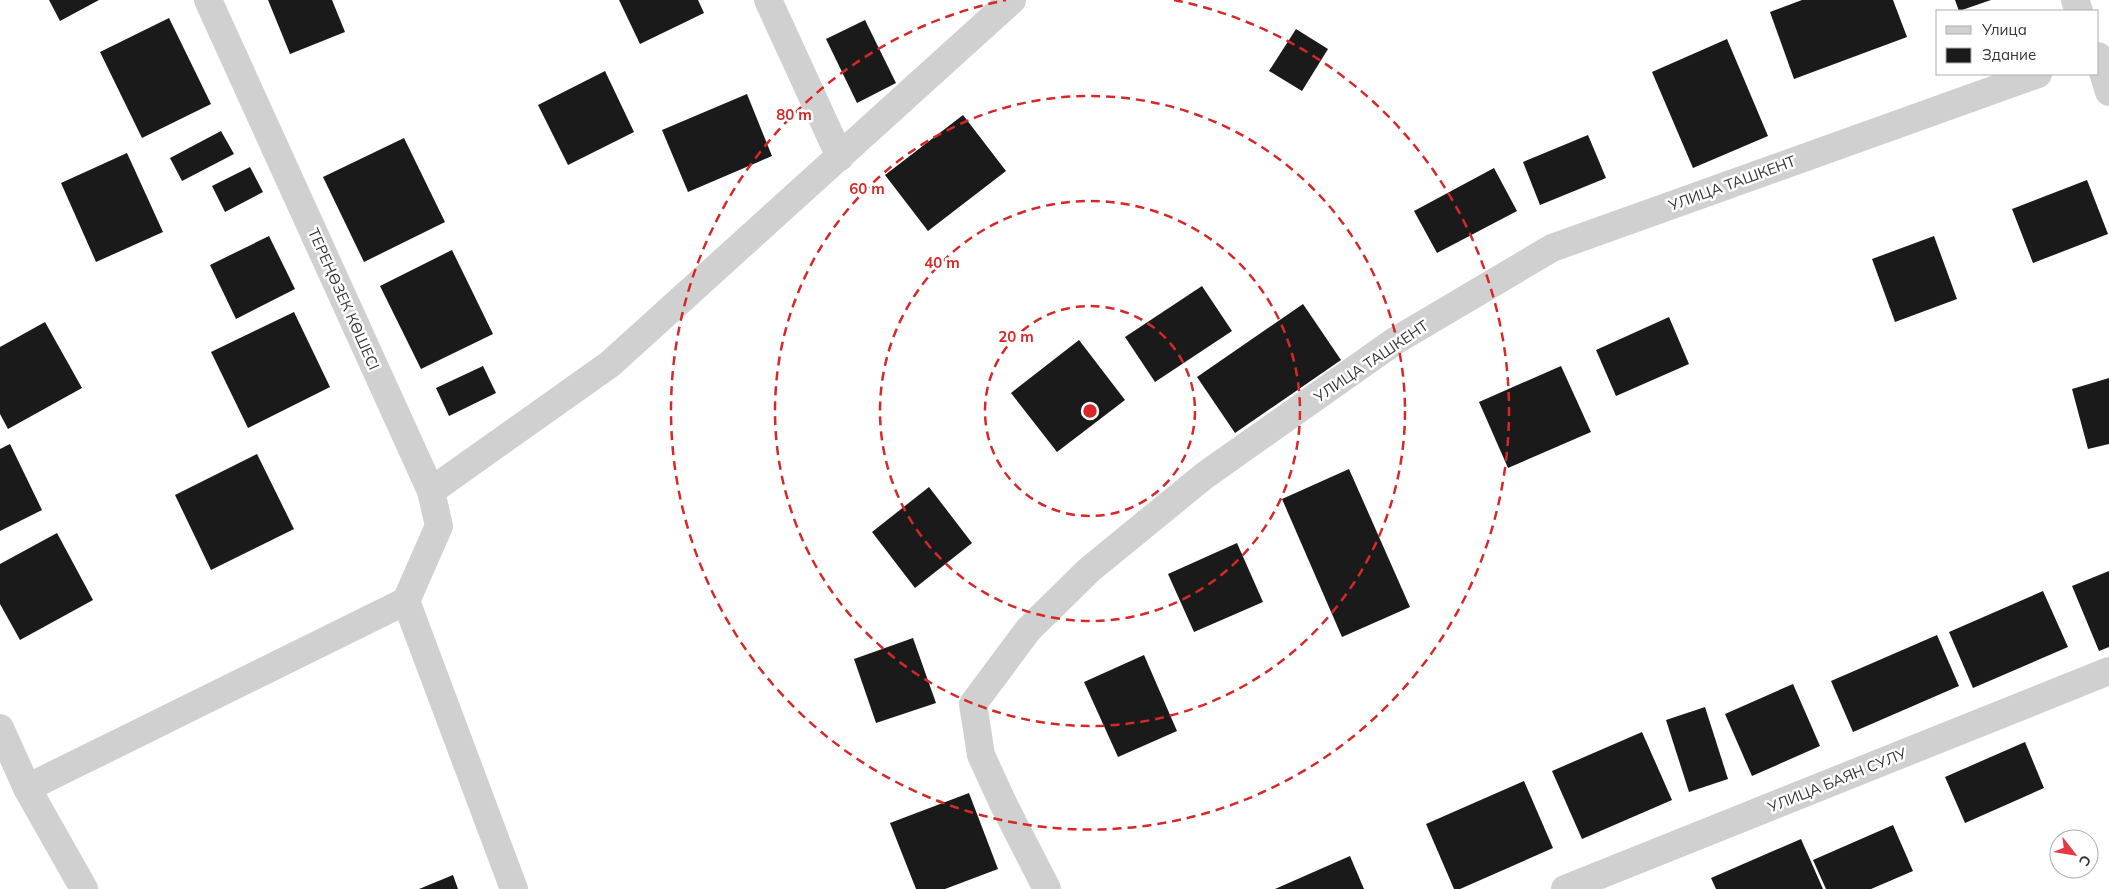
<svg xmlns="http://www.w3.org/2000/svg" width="2109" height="889" font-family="Mulish,sans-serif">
<rect width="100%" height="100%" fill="#fff"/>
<g fill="#1a1a1a">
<polygon points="49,0 99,0 60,21"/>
<polygon points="268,0 332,0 345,32 290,54"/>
<polygon points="619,0 698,0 704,13 640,44"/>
<polygon points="1802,0 1893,0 1907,37 1794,79 1770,12"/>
<polygon points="1955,0 1991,0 1959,11"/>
<polygon points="169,18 211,104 142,138 100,52"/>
<polygon points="865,20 896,83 857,103 826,39"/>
<polygon points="1296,29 1328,49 1302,91 1269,71"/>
<polygon points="1727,39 1768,136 1693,168 1652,72"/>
<polygon points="605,71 634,132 568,165 538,105"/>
<polygon points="747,94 772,156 688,192 662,130"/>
<polygon points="963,115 1006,171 928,231 885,175"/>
<polygon points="221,131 234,154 182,181 170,158"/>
<polygon points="1588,135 1606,178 1540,205 1523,162"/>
<polygon points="404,138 445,222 364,262 323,177"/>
<polygon points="127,153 163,232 96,262 61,183"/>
<polygon points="250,167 263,192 225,212 212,186"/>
<polygon points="1494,168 1517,211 1437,253 1414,211"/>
<polygon points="2087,180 2108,234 2033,263 2012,209"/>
<polygon points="269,236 295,289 236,319 210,265"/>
<polygon points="1934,236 1957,299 1895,322 1872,259"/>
<polygon points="452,250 493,334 421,369 380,286"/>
<polygon points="1202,286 1232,331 1155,382 1125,337"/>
<polygon points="1303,304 1341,360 1235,433 1197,377"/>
<polygon points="294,312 330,387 248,428 211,352"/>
<polygon points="1669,317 1689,364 1616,396 1596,350"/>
<polygon points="45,322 82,388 8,429 0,414 0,347"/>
<polygon points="1079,340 1125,400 1057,452 1011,393"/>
<polygon points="483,366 496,393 449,416 436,388"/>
<polygon points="1561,366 1591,432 1508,468 1479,402"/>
<polygon points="2109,378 2109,444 2088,449 2072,389"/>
<polygon points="10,444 42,510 0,531 0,449"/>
<polygon points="257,454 294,529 211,570 175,495"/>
<polygon points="1349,469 1410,607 1342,637 1282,499"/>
<polygon points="929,487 972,543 915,588 872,532"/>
<polygon points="57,533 93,600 20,640 0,604 0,564"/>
<polygon points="1237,543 1263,602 1194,632 1168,574"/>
<polygon points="2109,571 2109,647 2099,651 2072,586"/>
<polygon points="2043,591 2068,647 1973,688 1949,632"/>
<polygon points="1937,635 1959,686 1853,732 1831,681"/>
<polygon points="913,638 936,703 876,723 854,659"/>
<polygon points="1144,655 1177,731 1118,757 1084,682"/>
<polygon points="1793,684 1820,746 1752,776 1725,714"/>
<polygon points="1705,707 1728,779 1689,792 1666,720"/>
<polygon points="1642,732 1672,800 1582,839 1552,771"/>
<polygon points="2025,742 2044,788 1965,823 1945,777"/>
<polygon points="1524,781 1553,848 1460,889 1454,889 1426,824"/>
<polygon points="969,793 998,869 945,889 916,889 890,823"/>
<polygon points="1893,825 1913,871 1871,889 1826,889 1813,860"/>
<polygon points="1801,839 1823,889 1716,889 1711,878"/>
<polygon points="1350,856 1364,889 1275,889"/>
<polygon points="453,875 458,889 419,889"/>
</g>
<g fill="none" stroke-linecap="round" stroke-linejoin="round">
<g stroke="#d0d0d0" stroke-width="28">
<polyline points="208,0 431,491 439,526 406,601"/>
<polyline points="768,0 840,157"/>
<polyline points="2075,0 2079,11"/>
<polyline points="2098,56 2109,92"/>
<polyline points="431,491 610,364 1012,0"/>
<polyline points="0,728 27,788 84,889"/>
<polyline points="27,788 406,601 514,889"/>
<polyline points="1047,889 1003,803 981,755 973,704 1028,630 1089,570 1204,476 1395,341 1552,248 2038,74"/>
<polyline points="1565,889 2109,671"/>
</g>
</g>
<g fill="none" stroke="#d62828" stroke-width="2.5" stroke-dasharray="9 6">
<circle cx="1090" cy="411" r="105"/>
<circle cx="1090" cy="411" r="210"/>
<circle cx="1090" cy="411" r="315"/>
<path d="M1174 0A419 419 0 1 1 1006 0"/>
</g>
<g text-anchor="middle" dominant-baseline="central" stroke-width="5" stroke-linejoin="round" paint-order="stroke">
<g font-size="15" fill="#333" stroke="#fff">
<text transform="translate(1732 183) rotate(-20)">УЛИЦА ТАШКЕНТ</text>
<text transform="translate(344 299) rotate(66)">ТЕРЕҢӨЗЕК КӨШЕСІ</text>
<text transform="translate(1371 361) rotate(-34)">УЛИЦА ТАШКЕНТ</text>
<text transform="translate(1837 780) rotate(-22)">УЛИЦА БАЯН СУЛУ</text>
</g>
</g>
<circle cx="1090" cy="411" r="8" fill="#d62828" stroke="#fff" stroke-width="2.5"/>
<g font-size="15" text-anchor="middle" font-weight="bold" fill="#d62828" stroke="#fff" stroke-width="5" stroke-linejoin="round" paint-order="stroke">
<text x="794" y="120">80 m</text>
<text x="867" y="194">60 m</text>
<text x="942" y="268">40 m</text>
<text x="1016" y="342">20 m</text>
</g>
<rect x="1936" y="10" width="162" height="65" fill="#ffffff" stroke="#adadad"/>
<rect x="1946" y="26" width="25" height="8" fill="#d0d0d0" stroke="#adadad"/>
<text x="1982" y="35" font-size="15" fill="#333333">Улица</text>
<rect x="1946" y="48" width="25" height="15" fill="#1a1a1a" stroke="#adadad"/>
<text x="1982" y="60" font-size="15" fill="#333333">Здание</text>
<g transform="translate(2074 854) rotate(121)"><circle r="24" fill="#ffffff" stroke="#adadad"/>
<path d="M0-4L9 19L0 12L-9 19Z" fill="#e63946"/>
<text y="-8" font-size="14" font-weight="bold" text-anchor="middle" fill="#333333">С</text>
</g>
</svg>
